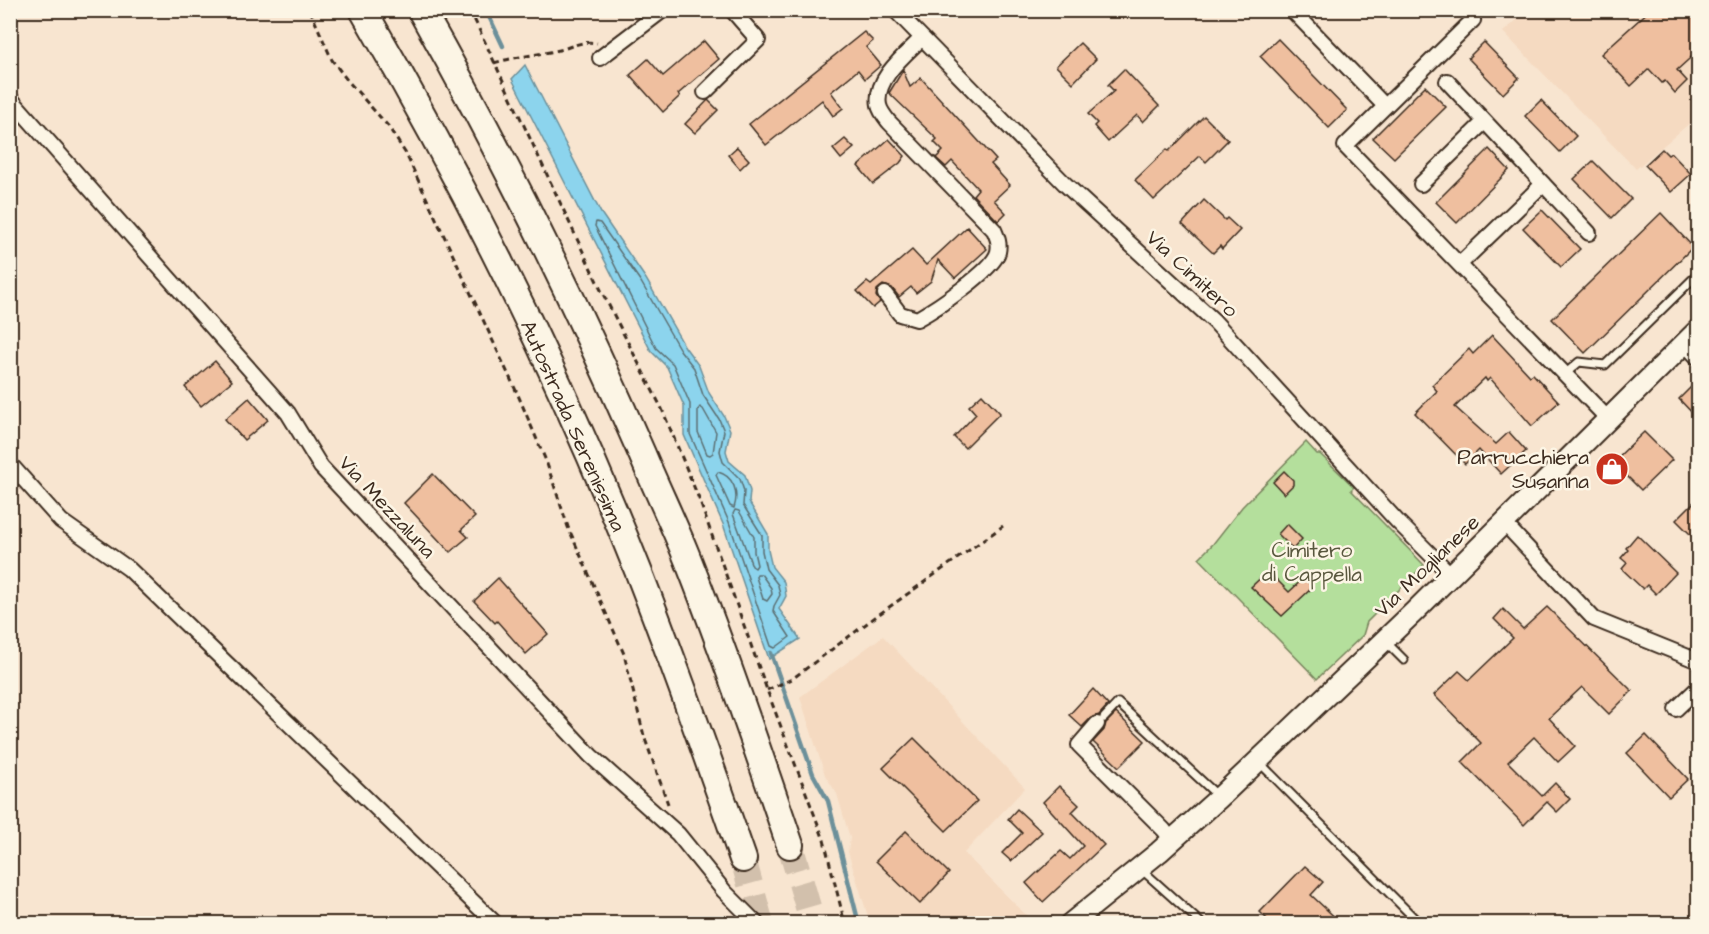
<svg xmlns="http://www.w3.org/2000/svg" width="1709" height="934" font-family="'Architects Daughter',sans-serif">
<rect width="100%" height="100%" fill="#f8e5d0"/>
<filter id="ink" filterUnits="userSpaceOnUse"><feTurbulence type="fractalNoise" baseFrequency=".0167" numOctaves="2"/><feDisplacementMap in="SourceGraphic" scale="12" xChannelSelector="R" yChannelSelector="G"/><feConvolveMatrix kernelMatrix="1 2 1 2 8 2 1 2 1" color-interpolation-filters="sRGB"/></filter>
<g filter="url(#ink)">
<g fill="#f5dac1">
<polygon points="1527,11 1698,11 1698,116 1636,169 1503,32"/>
<polygon points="883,636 1025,788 964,853 1035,924 870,923 848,852 850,838 837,794 825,775 800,697"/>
</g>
<polygon fill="#b4df9c" stroke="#78845d" stroke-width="1.5" points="1306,442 1317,454 1320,454 1354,487 1351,490 1424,565 1367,622 1363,635 1317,679 1199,558 1213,544 1242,507"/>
<polygon fill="#8cd4ed" stroke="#6c909a" stroke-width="1.5" points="525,65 601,213 646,279 685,347 699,366 709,393 724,416 730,430 726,451 729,461 745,475 750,491 749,502 768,534 768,550 772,567 784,582 786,596 779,609 800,639 769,659 723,524 684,435 684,406 667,367 651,351 512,79"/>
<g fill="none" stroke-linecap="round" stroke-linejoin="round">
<g stroke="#5b6e71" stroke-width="1.5">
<polygon points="596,222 600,223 641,282 680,350 694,368 703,395 719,419 724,431 720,451 723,462 740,479 744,491 743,505 762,535 762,551 766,569 778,585 780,595 774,606 773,611 790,637 775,648 771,646 729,522 690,434 690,404 673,364 656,348 595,226"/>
<polygon points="700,407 703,409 716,432 713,453 710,455 707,454 698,432 698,410"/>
<path d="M718 472C734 476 739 493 734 508L730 506 716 475Z"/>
<polygon points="735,510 739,511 754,537 754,552 757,565 755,568 752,566 733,514"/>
<polygon points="757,574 761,574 771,588 772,594 767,601 763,599 756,577"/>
</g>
<g stroke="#6c909a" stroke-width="4.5">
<polyline points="486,10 503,46"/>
<polyline points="771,653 813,774 828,801 859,924"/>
</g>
</g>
<g fill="#efbf9f" stroke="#3b2a1e" stroke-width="1.5">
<polygon points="1650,10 1698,10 1698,51 1677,70 1687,81 1675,93 1665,81 1662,83 1649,69 1631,86 1601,54"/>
<polygon points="864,32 873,41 866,47 881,65 865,79 858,70 831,92 843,108 833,116 822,100 766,145 749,124"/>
<polygon points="1278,39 1347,110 1329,128 1260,56"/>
<polygon points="704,41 719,59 678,94 680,96 663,112 630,75 648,59 663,76"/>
<polygon points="1484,42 1519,78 1503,94 1468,58"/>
<polygon points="1080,43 1096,59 1073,83 1056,66"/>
<polygon points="1124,69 1159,106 1143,122 1137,115 1108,142 1094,126 1097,123 1088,114 1114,91 1108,85"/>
<polygon points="903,70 910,87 921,78 996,160 991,164 1010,185 994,200 1006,213 998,221 973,195 978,189 952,161 946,167 936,158 943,151 934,142 937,139 889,93"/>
<polygon points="1425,86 1446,107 1394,158 1373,138"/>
<polygon points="708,100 718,110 695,133 685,124"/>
<polygon points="1541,100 1576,136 1560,152 1525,116"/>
<polygon points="1204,116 1228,140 1206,162 1200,156 1154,200 1135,180 1167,149 1169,151"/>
<polygon points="845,139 854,148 841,159 833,149"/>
<polygon points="889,139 905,156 900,163 873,184 858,166"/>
<polygon points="737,147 749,160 740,169 728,155"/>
<polygon points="1489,149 1509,170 1457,223 1436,202"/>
<polygon points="1662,149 1668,155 1671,153 1691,174 1671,192 1645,165"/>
<polygon points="1593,161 1631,199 1612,218 1574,179"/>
<polygon points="1204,200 1225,220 1227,218 1240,230 1222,249 1220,246 1213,253 1182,224"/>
<polygon points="1542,210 1580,249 1561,267 1523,228"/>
<polygon points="1661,213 1693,247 1585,353 1552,319"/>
<polygon points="967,227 987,249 955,278 938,260 931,281 916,293 911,287 899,297 892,288 883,285 877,290 876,296 880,302 873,308 857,291 867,282 871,285 912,250 926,265"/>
<polygon points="1492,335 1530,376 1533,374 1559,402 1532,426 1490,378 1487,381 1485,378 1455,407 1496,444 1509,432 1526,451 1501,474 1479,450 1465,464 1415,413 1437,391 1432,385 1469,349 1473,354"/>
<polygon points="215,361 232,381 201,406 185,387"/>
<polygon points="1698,380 1698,419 1679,399"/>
<polygon points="982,394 1000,413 965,448 954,437 976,414 969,406"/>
<polygon points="249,398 268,420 244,440 225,419"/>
<polygon points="1644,432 1672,460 1641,490 1613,462"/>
<polygon points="1284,471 1293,480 1293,485 1284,494 1273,482"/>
<polygon points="433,474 475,517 461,530 468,537 450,552 404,503"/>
<polygon points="1698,498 1698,542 1676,520"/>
<polygon points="1287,524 1302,539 1293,549 1278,534"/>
<polygon points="1637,535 1676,573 1656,594 1647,585 1643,589 1622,569 1627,563 1621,558 1628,550 1626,548"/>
<polygon points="1268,571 1289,592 1304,578 1313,587 1282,616 1251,587"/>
<polygon points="498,578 548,634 526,654 497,621 495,623 474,601"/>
<polygon points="1547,607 1632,691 1609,714 1582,687 1549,718 1575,746 1558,762 1534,737 1508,762 1542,796 1555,783 1570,799 1557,812 1547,802 1524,825 1462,762 1481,743 1434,695 1459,671 1469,680 1513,638 1494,619 1503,609 1523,629"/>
<polygon points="1093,689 1108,705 1099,715 1091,718 1082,727 1069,715"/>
<polygon points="1116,713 1145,741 1119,767 1093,742 1104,730 1106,723"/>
<polygon points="1646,735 1688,779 1669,797 1627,753"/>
<polygon points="914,738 977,801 946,831 883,768"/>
<polygon points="1059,786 1079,805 1072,812 1104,845 1043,902 1026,883 1061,851 1070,859 1083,846 1043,802"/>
<polygon points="1017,809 1042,832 1011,861 1002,853 1022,833 1008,819"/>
<polygon points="906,831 949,873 920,904 876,861"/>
<polygon points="1305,866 1323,882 1311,895 1342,924 1296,924 1290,918 1285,924 1272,924 1260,912"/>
</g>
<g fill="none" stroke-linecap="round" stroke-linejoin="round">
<g stroke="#d2c0ac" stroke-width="26" stroke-dasharray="26 13" stroke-linecap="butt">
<polyline points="790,845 813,924"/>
<polyline points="743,859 761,924"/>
</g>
<g stroke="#3b2a1e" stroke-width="11">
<g id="lane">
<polyline points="1565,374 1579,362 1605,365 1698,274"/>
<polyline points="1387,643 1404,660"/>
<polyline points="1104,718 1118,703 1218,796"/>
<polyline points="1259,762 1420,924"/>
<polyline points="1141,869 1202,924"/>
</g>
</g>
<g stroke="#3b2a1e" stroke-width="18">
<g id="street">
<polyline points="895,10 1066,185 1214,321 1397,521 1452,576"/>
<polyline points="1292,10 1385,106"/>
<polyline points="1468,10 1473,20 1345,146 1609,420"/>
<polyline points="600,58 663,10"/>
<polyline points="1447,81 1589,233"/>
<polyline points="705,92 758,40 732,10"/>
<polyline points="10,98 288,413 321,467 591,756 678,834 724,891 757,924"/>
<polyline points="1421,184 1484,122"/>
<polyline points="1460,264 1543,184"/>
<path d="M885 294 900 314 917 319C935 309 993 271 998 252 1000 243 997 237 994 230L889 122C885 117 880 111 879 105 874 79 906 54 922 38"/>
<polyline points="1685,344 1698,358"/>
<polyline points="10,464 61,521 129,569 496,924"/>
<polyline points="1504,523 1594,619 1698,661"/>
<polyline points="1676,709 1698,688"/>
<polyline points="1097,724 1079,745 1164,830 1172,841"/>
</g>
</g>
<g stroke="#3b2a1e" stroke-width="24">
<polyline id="secondary" points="1070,924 1159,852 1219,798 1414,612 1698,330"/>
</g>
<g stroke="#3b2a1e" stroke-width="30">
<g id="highway">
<path d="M363 10C468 190 562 379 639 573 676 668 710 764 743 859"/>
<path d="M421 10C503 155 576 303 642 454 657 490 674 524 688 560 725 654 758 750 790 845"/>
</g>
</g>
<g stroke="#3b2a1e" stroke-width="3" stroke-dasharray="6 4.5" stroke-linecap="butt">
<polyline points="310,10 332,60 347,80 388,126 406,154 518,395 546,461 568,527 624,654 644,736 668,804"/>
<polyline points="470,10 600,288 662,409 699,499 767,690 824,840 845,924"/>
<path d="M494 63C514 57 534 55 555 51 570 48 581 40 597 43"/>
<polyline points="767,690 792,679 878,615 1003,526"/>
<polyline points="1046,924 1054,917"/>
</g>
<use href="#lane" stroke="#fcf5e5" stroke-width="7"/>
<use href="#street" stroke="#fcf5e5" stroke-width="14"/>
<use href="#secondary" stroke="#fcf5e5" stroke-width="20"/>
<use href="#highway" stroke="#fcf5e5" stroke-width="26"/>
</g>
</g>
<defs>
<g id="shop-disc" transform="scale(1.725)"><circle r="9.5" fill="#c8321e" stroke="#fcf5e5"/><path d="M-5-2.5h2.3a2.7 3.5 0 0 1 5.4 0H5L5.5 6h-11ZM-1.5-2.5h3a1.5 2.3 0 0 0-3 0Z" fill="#fff"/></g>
</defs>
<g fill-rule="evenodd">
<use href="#shop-disc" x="1612" y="469"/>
</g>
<g text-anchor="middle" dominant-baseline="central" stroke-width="5" stroke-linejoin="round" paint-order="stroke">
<g font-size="21" fill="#3b2a1e" stroke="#fcf5e5">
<text transform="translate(1192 274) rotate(43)">Via Cimitero</text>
<text transform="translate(573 426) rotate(66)">Autostrada Serenissima</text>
<text transform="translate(387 507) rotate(47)">Via Mezzaluna</text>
<text transform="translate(1427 566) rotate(-44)">Via Moglianese</text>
</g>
<g font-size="21" fill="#3b2a1e" stroke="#fcf5e5" text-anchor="end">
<text x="1589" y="457">Parrucchiera<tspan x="1589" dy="24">Susanna</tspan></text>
</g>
<g font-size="21" fill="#59573e" stroke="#fcf5e5">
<text x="1312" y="550">Cimitero<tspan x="1312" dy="24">di Cappella</tspan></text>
</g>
</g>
<rect width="1709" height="934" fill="none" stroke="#fcf5e5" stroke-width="36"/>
<rect x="18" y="18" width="1673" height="898" fill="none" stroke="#3b2a1e" stroke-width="2" filter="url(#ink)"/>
</svg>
